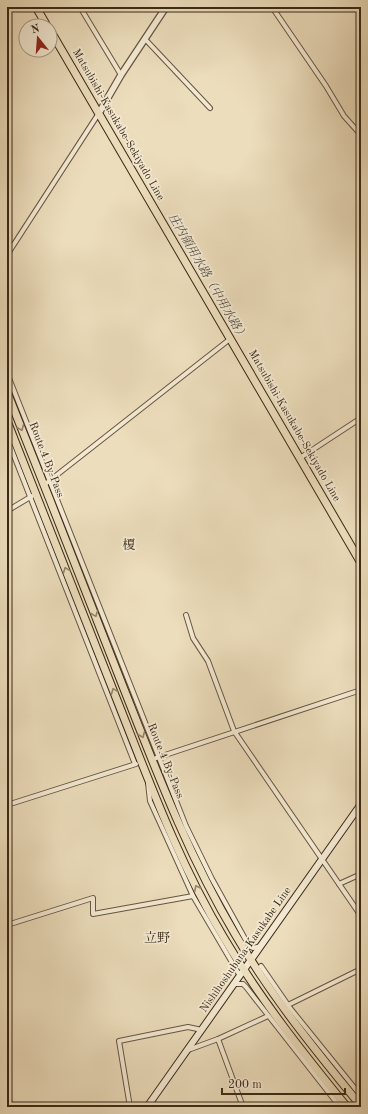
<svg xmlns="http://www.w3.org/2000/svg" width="368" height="1114" font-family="'Old Standard TT','Noto Serif JP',serif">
<rect width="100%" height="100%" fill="#ecddbc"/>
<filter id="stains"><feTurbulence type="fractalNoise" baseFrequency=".005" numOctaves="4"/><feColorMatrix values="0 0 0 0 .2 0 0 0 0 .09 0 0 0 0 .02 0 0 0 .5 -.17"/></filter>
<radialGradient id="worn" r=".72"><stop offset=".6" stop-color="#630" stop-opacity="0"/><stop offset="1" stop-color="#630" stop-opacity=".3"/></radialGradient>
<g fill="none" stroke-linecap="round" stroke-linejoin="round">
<g stroke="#767f7a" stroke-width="1">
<polyline points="118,140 302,455"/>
<polyline points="304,458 361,556"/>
<polyline points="7,1073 13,1107"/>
</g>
<g stroke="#665640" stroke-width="6">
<g id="minor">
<polyline points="80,7 121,75"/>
<polyline points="272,7 326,86 344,116 361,135"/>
<polyline points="145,39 210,108"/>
<polyline points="7,255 99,113"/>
<polyline points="7,373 186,826 212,879 249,946 253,948 261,946"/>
<polyline points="7,438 135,764"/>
<polyline points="300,458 361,418"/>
<polyline points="44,485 230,339"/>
<polyline points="7,511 32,496"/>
<polyline points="186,615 193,638 208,661 234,731 361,916"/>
<polyline points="156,758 361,690"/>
<polyline points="148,783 150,801 193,896 240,976"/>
<polyline points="7,805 136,764"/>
<polyline points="339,884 361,874"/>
<polyline points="7,925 93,898 93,914 193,896"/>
<polyline points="261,966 290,1008 361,1096"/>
<polyline points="235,984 243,984 246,987 340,1107"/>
<polyline points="288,1005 361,969"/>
<polyline points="218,1039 243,1107"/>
<polyline points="188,1050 218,1039 268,1016"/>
<polyline points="7,1092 10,1107"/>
<polyline points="130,1107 119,1041 188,1027 202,1030"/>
</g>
</g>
<g stroke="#665640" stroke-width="8">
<polyline id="tertiary" points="99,113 121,75 166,7"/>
</g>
<g stroke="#392916" stroke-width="8">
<polyline id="secondary" points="147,1107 361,804"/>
</g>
<g stroke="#392916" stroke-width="9">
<g id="primary">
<polyline points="36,7 47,26"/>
<polyline points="50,30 361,563"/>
</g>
</g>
<g stroke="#392916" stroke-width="9">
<g id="trunk">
<path d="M7 392C46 489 84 587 122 684 156 770 188 855 235 934 271 996 316 1051 361 1106"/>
<path d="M7 421C43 512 79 603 115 695 148 778 178 862 224 938 260 999 303 1053 347 1107"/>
</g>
</g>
<use href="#minor" stroke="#f3e9d3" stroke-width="4"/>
<use href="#tertiary" stroke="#f3e9d3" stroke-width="5.5"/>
<use href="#secondary" stroke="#f3e9d3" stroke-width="6"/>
<use href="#primary" stroke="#ecddbc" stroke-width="7"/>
<use href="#trunk" stroke="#ecddbc" stroke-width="7"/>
</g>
<defs><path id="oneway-chevron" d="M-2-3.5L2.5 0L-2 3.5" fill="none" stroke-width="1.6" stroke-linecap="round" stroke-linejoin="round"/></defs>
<g stroke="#928369">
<use href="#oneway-chevron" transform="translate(21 428) rotate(68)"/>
<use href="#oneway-chevron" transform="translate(66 570) rotate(-111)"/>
<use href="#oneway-chevron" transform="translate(95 614) rotate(68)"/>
<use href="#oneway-chevron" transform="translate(114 691) rotate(-111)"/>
<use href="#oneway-chevron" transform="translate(142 735) rotate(68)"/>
<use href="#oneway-chevron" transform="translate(197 888) rotate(-117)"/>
</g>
<g text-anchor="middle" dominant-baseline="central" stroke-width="3.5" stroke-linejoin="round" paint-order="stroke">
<g font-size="11" fill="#392916" stroke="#f3e9d3">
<text transform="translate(118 125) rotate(60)">Matsubishi-Kasukabe-Sekiyado Line</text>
<text transform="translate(294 426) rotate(60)">Matsubishi-Kasukabe-Sekiyado Line</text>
<text transform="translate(46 460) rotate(69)">Route 4 By-Pass</text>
<text transform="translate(165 761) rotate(68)">Route 4 By-Pass</text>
<text transform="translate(246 950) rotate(-55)">Nishihoshubana-Kasukabe Line</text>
</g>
<g font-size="12" font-style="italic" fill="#524d40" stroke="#f3e9d3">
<text transform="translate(207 277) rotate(60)">庄内領用水路（中用水路）</text>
</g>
<g font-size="13" fill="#392916" stroke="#f3e9d3">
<text x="129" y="545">榎</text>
<text x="157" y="938">立野</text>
</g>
</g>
<rect width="368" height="1114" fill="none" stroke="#ecddbc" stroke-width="24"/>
<rect x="8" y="8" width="352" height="1098" fill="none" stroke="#392916" stroke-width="2"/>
<rect x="12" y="12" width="344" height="1090" fill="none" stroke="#392916"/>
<g transform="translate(38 38) rotate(343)"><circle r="19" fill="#f3e9d3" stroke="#a99c87"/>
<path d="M0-3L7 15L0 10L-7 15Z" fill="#8f2418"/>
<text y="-6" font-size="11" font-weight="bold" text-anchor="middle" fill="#392916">N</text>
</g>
<path d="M222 1088v6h123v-6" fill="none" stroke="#392916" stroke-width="2"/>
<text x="228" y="1088" font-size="12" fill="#392916" stroke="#f3e9d3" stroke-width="3" paint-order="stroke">200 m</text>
<rect width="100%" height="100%" filter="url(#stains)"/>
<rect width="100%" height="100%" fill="url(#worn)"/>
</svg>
